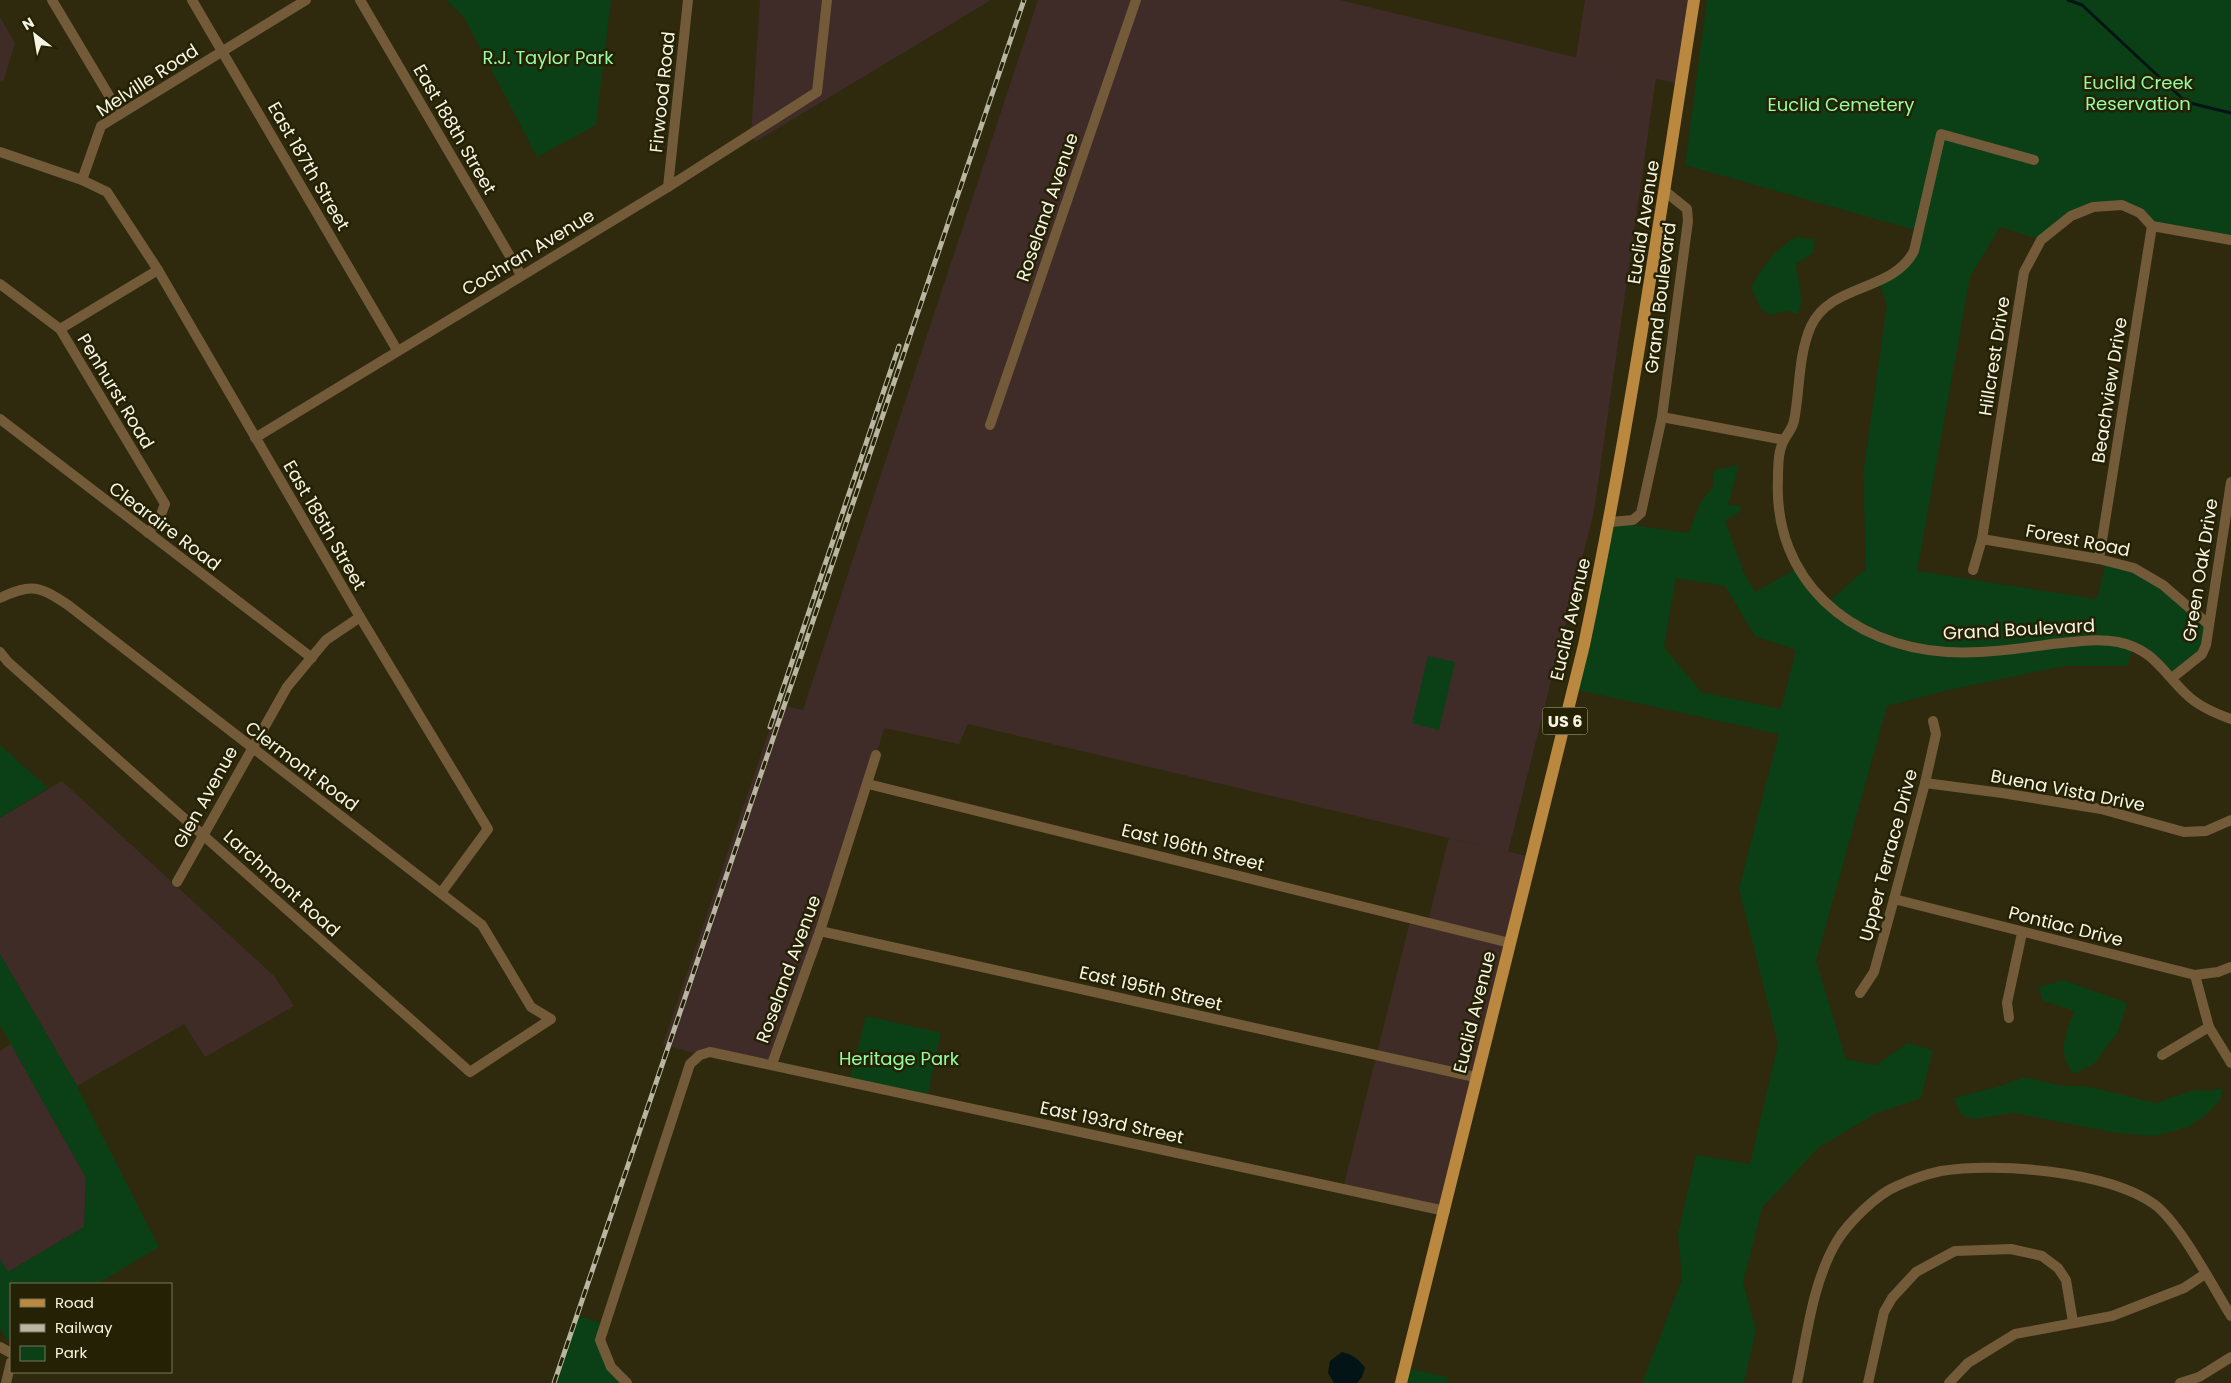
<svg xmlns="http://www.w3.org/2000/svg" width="2231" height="1383" font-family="Poppins,sans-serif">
<rect width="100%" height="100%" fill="#2f2a0d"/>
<g fill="#3f2c27">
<polygon points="1585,0 1694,0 1682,85 1576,58"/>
<polygon points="0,17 15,43 3,82 0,81"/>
<polygon points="62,781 274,976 294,1006 205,1057 184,1024 77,1086 0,954 0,818"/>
<polygon points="1449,838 1531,857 1445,1211 1343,1189 1411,918 1428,921"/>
</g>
<g fill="#3f2c28">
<polygon points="760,0 991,0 755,142 751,135"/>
<polygon points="1038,0 1340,0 1656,77 1594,511 1508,852 968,724 959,744 884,728 868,784 772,1064 700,1055 663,1044 778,704 803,710"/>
<polygon points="11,1044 86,1178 84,1227 8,1272 0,1259 0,1051"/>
</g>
<g fill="#0b3f16" fill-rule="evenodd">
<polygon points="446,0 611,0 596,125 537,157 464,17"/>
<path d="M1707 0H2231V240L2152 226 2122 205 2093 207 2041 240 2000 227 1970 277 1917 571 2097 599 2106 561 2134 568 2208 624 2206 645 2172 678 2133 647 2127 666H2064L1944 691 1887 706 1816 961 1846 1059 1876 1065 1908 1043 1933 1050 1921 1098 1877 1113 1819 1147 1762 1208 1743 1282 1756 1330 1744 1383H1642L1682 1280 1678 1233 1696 1155 1750 1164 1778 1044 1739 889 1779 734 1573 689 1610 522 1689 533 1700 503 1713 487 1714 470 1739 465 1728 504 1741 507 1740 512 1725 521 1744 573 1755 592 1798 568 1826 604 1866 569 1863 474 1887 305 1878 280 1904 266 1918 231 1685 165ZM1676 578 1725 586 1755 636 1796 650 1781 709 1701 692 1664 647Z"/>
<path d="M1796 237 1815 239 1813 253 1796 264C1797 278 1806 305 1797 314L1788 311 1770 315 1761 309 1751 287C1763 266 1775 249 1796 237Z"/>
<polygon points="1428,656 1455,662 1439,730 1412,723"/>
<polygon points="0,745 48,788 0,818"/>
<polygon points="0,954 77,1086 159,1247 97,1284 11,1284 11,1337 7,1340 0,1328 0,1259 8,1272 84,1227 86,1178 0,1025"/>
<path d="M2064 980 2127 1003 2118 1032 2094 1064 2074 1074C2056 1053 2066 1034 2074 1011L2042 1000 2039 987Z"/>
<polygon points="866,1016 941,1033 927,1098 849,1081"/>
<polygon points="2025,1077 2061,1086 2086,1086 2156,1103 2194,1090 2210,1091 2221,1088 2221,1098 2209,1112 2190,1126 2156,1136 2116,1133 2014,1113 1975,1119 1961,1115 1954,1098 2004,1085"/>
<polygon points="577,1315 606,1325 600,1340 620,1376 618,1383 554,1383"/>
<polygon points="1405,1368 1448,1377 1446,1383 1401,1383"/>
</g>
<path fill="#021416" d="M1342 1352C1353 1355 1359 1359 1365 1368L1362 1377 1357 1383H1334L1328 1373 1330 1361Z"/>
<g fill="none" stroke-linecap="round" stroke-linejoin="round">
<polyline stroke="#021416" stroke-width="3" points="2068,0 2082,5 2186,102 2231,113"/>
<g stroke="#735a39" stroke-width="10">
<polyline points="52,0 120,114"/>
<polyline points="192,0 397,350"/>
<polyline points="360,0 521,275"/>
<polyline points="0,152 82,180 107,192 158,270 360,617 488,829 441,893"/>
<path d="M2034 160 1941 134 1914 251C1893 292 1831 283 1811 326 1798 355 1800 391 1794 421 1792 429 1788 433 1784 440 1778 451 1778 467 1778 479 1773 580 1850 646 1947 652 1982 654 2017 649 2052 644 2073 642 2096 638 2118 642 2153 649 2162 671 2186 694 2198 706 2214 713 2231 719"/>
<polyline points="82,180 101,126 306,0"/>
<polyline points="668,187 688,0"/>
<polyline points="0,284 60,329 165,504 159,520 148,533"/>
<polyline points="60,329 158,270"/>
<polyline points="1662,417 1784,440"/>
<polyline points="0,419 312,658"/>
<polyline points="990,425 1136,0"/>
<polyline points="255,438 668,187 817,92 827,0"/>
<polyline points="1610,522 1633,520 1641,513 1662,417 1688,221 1687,209 1666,192"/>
<polyline points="1982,539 2099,559 2134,568 2163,585 2208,624"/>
<polyline points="2099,559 2152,226"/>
<polyline points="1973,570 1982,539 2024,272 2041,240 2071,216 2093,207 2122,205 2140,213 2152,226 2231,240"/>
<path d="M0 598C32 583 39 586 68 605L482 925 531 1007 551 1019 470 1072 8 662 0 652"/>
<polyline points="2172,678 2202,654 2206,645 2231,482"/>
<polyline points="1925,783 2002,793 2101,809 2184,832 2206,831 2231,820"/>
<polyline points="868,784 1510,943"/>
<polyline points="177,882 287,687 326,640 360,617"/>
<polyline points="1894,899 2195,975 2218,972 2231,967"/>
<polyline points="820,931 1475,1077"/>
<polyline points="2195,975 2209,1027 2231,1063"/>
<polyline points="1860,993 1874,972 1894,899 1925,783 1936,734 1933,721"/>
<polyline points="2009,1018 2007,1003 2022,933"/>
<polyline points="2162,1055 2209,1027"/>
<polyline points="772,1064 820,931 876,755"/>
<polyline points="0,1347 11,1353"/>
<polyline points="6,1383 11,1362"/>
<polyline points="627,1383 611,1367 600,1340 690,1064 700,1055 710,1052 1445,1211"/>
<path d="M1797 1383C1807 1336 1812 1283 1837 1241 1848 1223 1877 1194 1897 1186 1910 1180 1927 1174 1941 1171 1996 1162 2107 1171 2154 1204 2180 1223 2213 1287 2231 1316"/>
<polyline points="1868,1383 1884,1312 1892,1298 1916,1272 1955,1251 2011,1249 2042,1256 2058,1268 2066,1280 2073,1322"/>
<polyline points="1949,1383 1968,1363 2015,1334 2112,1316 2184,1288 2205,1274"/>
<polyline points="2180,1383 2199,1377 2231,1357"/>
</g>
<path stroke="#bb883f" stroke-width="12" d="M1401 1383 1584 645C1629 431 1660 215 1694 0"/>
<g stroke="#b8b5a1" stroke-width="5">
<g id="rail">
<polyline points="770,727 899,346"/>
<polyline points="554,1383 1024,0"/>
</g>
</g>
<use href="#rail" stroke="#252104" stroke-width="3" stroke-dasharray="9" stroke-linecap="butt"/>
</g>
<g text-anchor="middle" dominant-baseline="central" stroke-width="5" stroke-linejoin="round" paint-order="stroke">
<rect fill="#252104" stroke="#b7b5a0" stroke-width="1" x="1542.5" y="707.5" width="45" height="27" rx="4"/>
<g font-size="16" font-weight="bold" fill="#f6f4e3">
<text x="1565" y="721">US 6</text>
</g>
<g font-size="18" fill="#94fca0" stroke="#252104">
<text x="548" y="57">R.J. Taylor Park</text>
<text x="2138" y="82">Euclid Creek<tspan x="2138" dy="21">Reservation</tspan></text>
<text x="1841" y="104">Euclid Cemetery</text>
<text x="899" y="1058">Heritage Park</text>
</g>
<g font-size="18" fill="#f6f4e3" stroke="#252104">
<text transform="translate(147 80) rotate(-33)">Melville Road</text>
<text transform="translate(662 92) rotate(-84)">Firwood Road</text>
<text transform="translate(455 129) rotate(60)">East 188th Street</text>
<text transform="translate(309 166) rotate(60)">East 187th Street</text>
<text transform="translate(1047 207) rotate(-71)">Roseland Avenue</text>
<text transform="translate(1643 222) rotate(-81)">Euclid Avenue</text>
<text transform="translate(528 252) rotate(-31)">Cochran Avenue</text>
<text transform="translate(1660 298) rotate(-83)">Grand Boulevard</text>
<text transform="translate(1994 356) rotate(-81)">Hillcrest Drive</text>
<text transform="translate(2109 390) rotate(-81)">Beachview Drive</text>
<text transform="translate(116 391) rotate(59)">Penhurst Road</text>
<text transform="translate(325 525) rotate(60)">East 185th Street</text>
<text transform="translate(165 526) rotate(37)">Clearaire Road</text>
<text transform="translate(2078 540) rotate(11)">Forest Road</text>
<text transform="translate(2200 570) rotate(-81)">Green Oak Drive</text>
<text transform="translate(1570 619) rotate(-77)">Euclid Avenue</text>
<text transform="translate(2019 629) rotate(-3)">Grand Boulevard</text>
<text transform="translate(302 766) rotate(37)">Clermont Road</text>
<text transform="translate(2068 790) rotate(11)">Buena Vista Drive</text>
<text transform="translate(205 797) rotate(-61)">Glen Avenue</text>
<text transform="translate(1193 847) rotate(14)">East 196th Street</text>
<text transform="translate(1888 855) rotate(-75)">Upper Terrace Drive</text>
<text transform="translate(282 883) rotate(42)">Larchmont Road</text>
<text transform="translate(2066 926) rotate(14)">Pontiac Drive</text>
<text transform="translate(788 969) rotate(-70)">Roseland Avenue</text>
<text transform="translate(1151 988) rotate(13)">East 195th Street</text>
<text transform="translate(1474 1012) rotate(-76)">Euclid Avenue</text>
<text transform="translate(1112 1122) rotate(12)">East 193rd Street</text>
</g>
</g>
<rect x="10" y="1283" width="162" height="90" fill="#252104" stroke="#79755d"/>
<rect x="20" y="1299" width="25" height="8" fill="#bb883f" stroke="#79755d"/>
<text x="55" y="1308" font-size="15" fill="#f6f4e3">Road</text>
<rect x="20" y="1324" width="25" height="8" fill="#b8b5a1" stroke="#79755d"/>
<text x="55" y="1333" font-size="15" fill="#f6f4e3">Railway</text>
<rect x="20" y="1346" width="25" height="15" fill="#0b3f16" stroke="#79755d"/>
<text x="55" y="1358" font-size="15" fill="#f6f4e3">Park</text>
<g transform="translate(35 35) rotate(329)" stroke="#252104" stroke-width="4" paint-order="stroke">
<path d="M0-4L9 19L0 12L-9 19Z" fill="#f6f4e3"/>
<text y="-8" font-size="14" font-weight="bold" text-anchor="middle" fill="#f6f4e3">N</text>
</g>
</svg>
